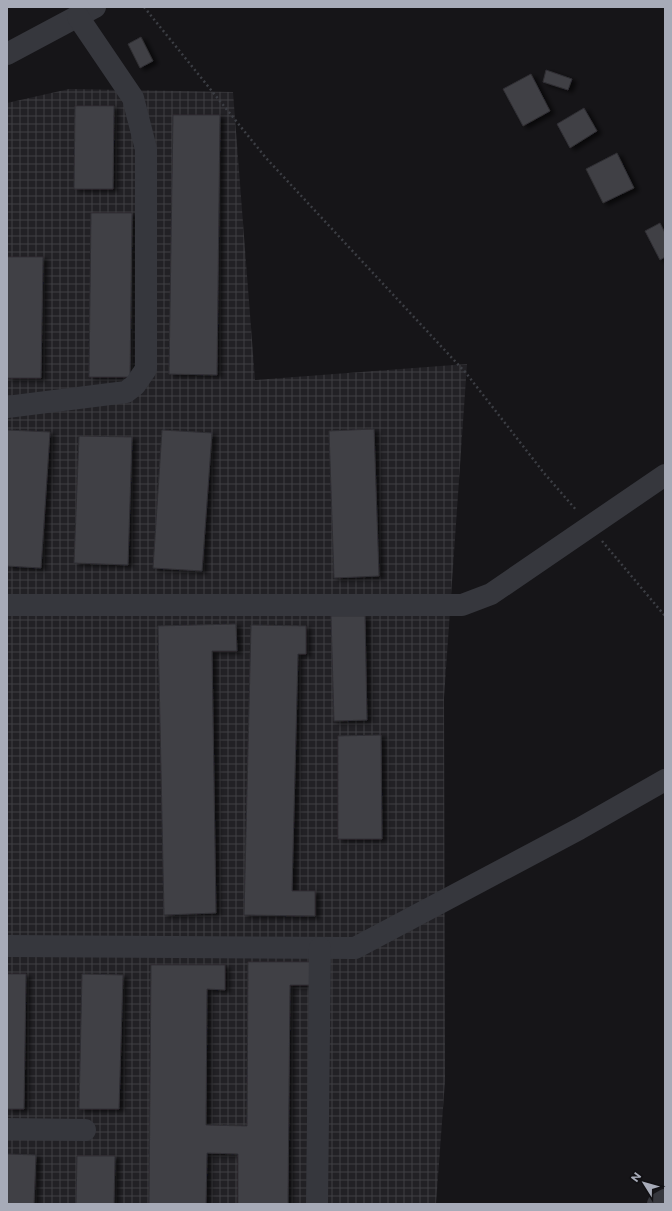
<svg xmlns="http://www.w3.org/2000/svg" width="672" height="1211" font-family="Montserrat,sans-serif">
<defs>
<pattern id="industrial-grid" width="8" height="8" patternUnits="userSpaceOnUse"><rect width="8" height="8" fill="#222125"/><path d="M0 4h8M4 0v8" fill="none" stroke="#3f3f43"/></pattern>
<filter id="shadow"><feDropShadow dx="4.5" dy="2.5" stdDeviation="2" flood-color="#0009"/></filter>
</defs>
<rect width="100%" height="100%" fill="#161518"/>
<polygon fill="url(#industrial-grid)" points="69,89 233,92 255,380 467,364 444,698 445,1081 436,1204 7,1204 7,103"/>
<g fill="#404045" stroke="#302f34" filter="url(#shadow)">
<polygon points="141,37 153,61 140,68 128,44"/>
<polygon points="546,70 572,79 568,90 543,82"/>
<polygon points="531,74 550,111 523,126 503,89"/>
<polygon points="75,106 114,106 113,189 74,189"/>
<polygon points="584,108 597,131 570,148 557,124"/>
<polygon points="173,115 220,115 217,375 169,374"/>
<polygon points="617,153 634,188 603,203 586,169"/>
<polygon points="91,213 132,213 130,377 89,377"/>
<polygon points="660,223 665,233 665,257 660,260 645,231"/>
<polygon points="7,257 43,257 41,378 7,378"/>
<polygon points="374,429 379,576 334,578 329,431"/>
<polygon points="7,430 50,432 41,568 7,566"/>
<polygon points="162,430 212,433 202,571 153,568"/>
<polygon points="79,436 132,437 128,565 74,563"/>
<polygon points="331,616 365,616 367,720 334,721"/>
<polygon points="236,624 237,651 212,651 216,913 164,915 158,626"/>
<polygon points="251,625 306,626 306,654 298,654 292,891 315,891 315,916 244,915"/>
<polygon points="381,735 382,839 338,839 338,736"/>
<polygon points="248,962 313,962 313,985 290,985 288,1204 238,1204 238,1154 207,1153 206,1204 149,1204 151,965 225,965 225,990 207,989 206,1125 247,1126"/>
<polygon points="7,974 26,974 24,1109 7,1109"/>
<polygon points="82,974 123,975 119,1109 79,1109"/>
<polygon points="7,1154 36,1155 34,1204 7,1204"/>
<polygon points="77,1156 115,1156 114,1204 76,1204"/>
</g>
<g fill="none" stroke-linecap="round" stroke-linejoin="round">
<g stroke="#3c3e44" stroke-width="2.5" stroke-dasharray="2 3" stroke-linecap="butt">
<polyline points="144,7 266,158 466,373 544,473 577,511"/>
<polyline points="602,541 665,616"/>
</g>
<g stroke="#36373d" stroke-width="22">
<polyline points="7,54 95,7"/>
<polyline points="7,407 126,392 135,385 146,369 146,149 133,98 78,17"/>
<polyline points="7,605 462,605 491,594 665,475"/>
<polyline points="7,946 355,948 579,829 665,780"/>
<polyline points="7,1129 85,1130"/>
<polyline points="317,1204 320,948"/>
<polyline points="658,1204 665,1200"/>
</g>
</g>
<rect width="672" height="1211" fill="none" stroke="#a7abb8" stroke-width="16"/>
<g transform="translate(644 1183) rotate(307)" stroke="#111013" stroke-width="3" paint-order="stroke">
<path d="M0-3L7 15L0 10L-7 15Z" fill="#a7abb8"/>
<text y="-6" font-size="11" font-weight="bold" text-anchor="middle" fill="#a7abb8">N</text>
</g>
</svg>
